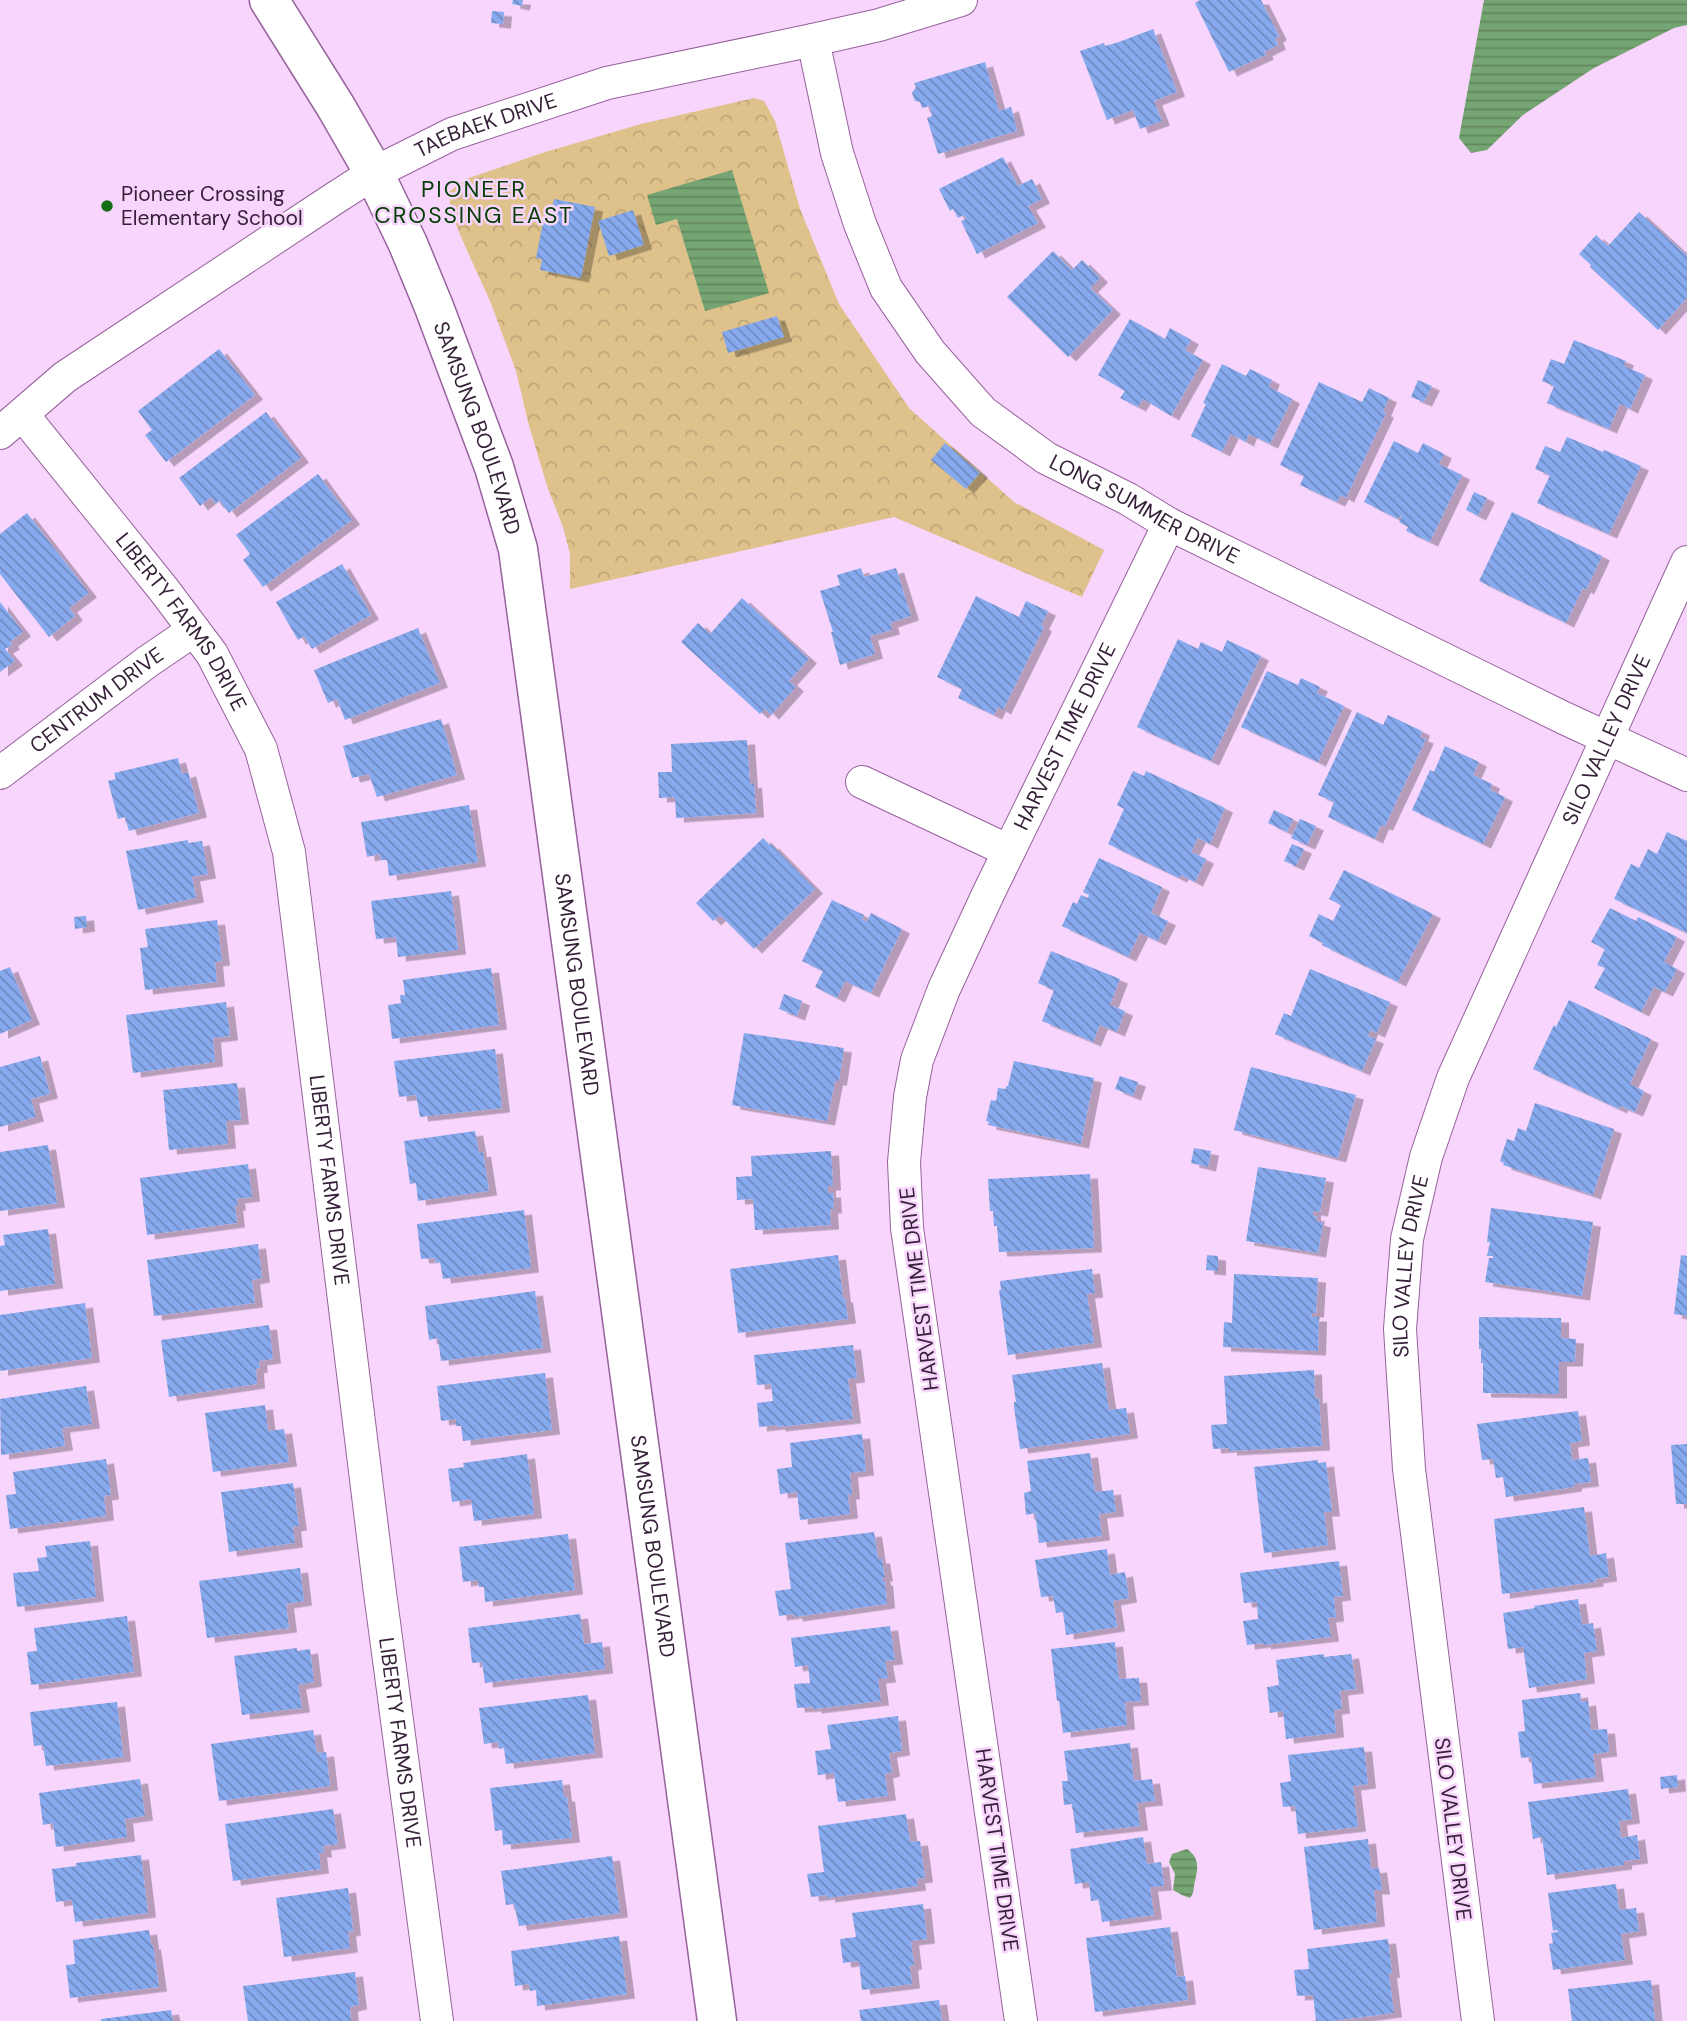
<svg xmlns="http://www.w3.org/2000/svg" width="1687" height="2021" font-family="'DM Sans',sans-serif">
<defs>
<pattern id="park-crowns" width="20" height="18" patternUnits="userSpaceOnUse" patternTransform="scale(1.75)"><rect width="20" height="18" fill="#dec18b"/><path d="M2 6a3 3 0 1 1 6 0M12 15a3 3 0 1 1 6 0" fill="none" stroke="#bfa679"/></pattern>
<pattern id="water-rules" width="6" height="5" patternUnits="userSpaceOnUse" patternTransform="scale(1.75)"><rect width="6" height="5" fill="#75a572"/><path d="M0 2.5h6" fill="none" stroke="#61865f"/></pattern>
<pattern id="building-back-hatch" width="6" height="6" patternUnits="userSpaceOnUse" patternTransform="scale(1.75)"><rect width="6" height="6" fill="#87aaee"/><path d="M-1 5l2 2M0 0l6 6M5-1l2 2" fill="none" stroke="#6f8ac2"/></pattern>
<filter id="shadow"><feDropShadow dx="8" dy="4.5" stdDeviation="0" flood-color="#0004"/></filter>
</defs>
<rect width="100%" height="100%" fill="#f8d5fc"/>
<polygon fill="url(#park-crowns)" points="754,98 764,101 775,121 800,209 839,304 909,408 1014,502 1104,550 1082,597 894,517 570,589 570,554 563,527 547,486 528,422 516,371 490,301 465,246 450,210 450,191 466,179 542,153 641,124"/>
<g fill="url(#water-rules)">
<polygon points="1484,0 1687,0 1687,25 1674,28 1594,68 1523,115 1487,150 1471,153 1459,138"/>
<polygon points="732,170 769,293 705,311 677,219 656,225 647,195"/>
<path d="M1187 1849C1200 1858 1198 1868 1195 1881 1193 1888 1195 1892 1190 1898L1182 1895 1173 1890 1175 1874 1169 1862 1172 1854Z"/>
</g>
<g fill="url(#building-back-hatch)" filter="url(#shadow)">
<polygon points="513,0 523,0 522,6 512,4"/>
<polygon points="1200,0 1261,0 1279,36 1275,38 1278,45 1264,52 1266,55 1229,72 1195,3"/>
<polygon points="492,11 504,12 503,24 491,23"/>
<polygon points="1153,29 1177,92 1154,101 1162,121 1140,129 1133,110 1107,120 1080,51 1104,43 1105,46 1119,42"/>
<polygon points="985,62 999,111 1011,107 1017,131 938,154 927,118 932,116 930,106 922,108 920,102 915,101 912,93 916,87 914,83"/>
<polygon points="1003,157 1018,186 1032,179 1042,199 1028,206 1038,223 977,254 961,221 966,219 964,215 958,218 953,209 950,211 939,189"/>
<polygon points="554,199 595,207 581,278 540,270 542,259 536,258 545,212 551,213"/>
<polygon points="633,210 644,245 609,256 598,221"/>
<polygon points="1639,212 1687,256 1687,298 1658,330 1590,267 1591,265 1579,254 1596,235 1608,246"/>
<polygon points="1053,251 1072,270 1082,260 1100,278 1090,288 1113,310 1068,357 1007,297"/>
<polygon points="777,316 784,337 728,353 722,332"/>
<polygon points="1130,319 1165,339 1170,328 1191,340 1185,350 1203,360 1171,416 1143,399 1138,407 1120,398 1125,391 1098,375"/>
<polygon points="1574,340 1626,361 1624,366 1645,375 1630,409 1620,404 1609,429 1547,403 1554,386 1542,381 1551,359 1564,364"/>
<polygon points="219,349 255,395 166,462 145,435 152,430 138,411"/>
<polygon points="1222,364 1246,376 1250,369 1272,380 1269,387 1292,399 1270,444 1249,434 1246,442 1231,434 1222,452 1191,436 1206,404 1203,403"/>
<polygon points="1418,380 1432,386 1424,402 1411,397"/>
<polygon points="1319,382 1362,402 1369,388 1389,398 1383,412 1386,413 1346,498 1341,495 1337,502 1300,485 1304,476 1280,465"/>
<polygon points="266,412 301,458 229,513 219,500 216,504 211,497 200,506 179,478"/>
<polygon points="1567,437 1603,452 1604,450 1641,466 1609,534 1537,503 1550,475 1535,469 1545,446 1560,452"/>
<polygon points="1394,441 1418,453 1423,443 1444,454 1439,464 1462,475 1430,542 1406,531 1408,527 1399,522 1402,516 1401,515 1398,519 1364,502"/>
<polygon points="945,443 980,473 966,489 931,460"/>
<polygon points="318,474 352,520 263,587 243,560 250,554 236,535"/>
<polygon points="1474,492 1487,498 1478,516 1466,510"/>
<polygon points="1512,512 1602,556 1586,590 1583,588 1566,623 1479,581"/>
<polygon points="27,513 89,593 69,608 75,616 49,637 0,574 0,534"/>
<polygon points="342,564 371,615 312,649 304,636 298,640 276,602"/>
<polygon points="861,568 864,577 896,568 911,616 890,623 892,630 870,636 875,654 840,665 831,632 833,632 820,591 840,585 837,575"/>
<polygon points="976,596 1019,617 1026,601 1048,611 1041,625 1044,627 1003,710 998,707 994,715 958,698 962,689 937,677"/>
<polygon points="742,598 809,659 789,681 796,687 771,715 765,709 760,714 681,642 698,623 710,634"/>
<polygon points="0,602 23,632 10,642 12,645 5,649 15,661 0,672"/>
<polygon points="418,628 440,683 345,720 337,699 328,703 314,670"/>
<polygon points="1178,639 1198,649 1201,642 1222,652 1227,640 1261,656 1211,761 1137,727"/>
<polygon points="1267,671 1298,685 1301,678 1320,687 1317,693 1344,706 1318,762 1241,727"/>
<polygon points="1357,712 1383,725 1388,715 1422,731 1420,737 1426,739 1385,826 1381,825 1375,839 1328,817 1334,802 1318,795"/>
<polygon points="441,719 457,775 377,797 369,774 352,778 343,746"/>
<polygon points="747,740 750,784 754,783 756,813 676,818 675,797 659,798 658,772 672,772 671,744"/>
<polygon points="1445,746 1479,762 1473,775 1492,784 1490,790 1505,797 1483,844 1412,810 1430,770 1434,772"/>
<polygon points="178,758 182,774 188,772 199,813 129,831 125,817 118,819 108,781 116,779 114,773"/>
<polygon points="1133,771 1144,776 1146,771 1225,808 1210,844 1198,838 1191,852 1206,859 1195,882 1181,875 1179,878 1108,844 1124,809 1117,805"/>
<polygon points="469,805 478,862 389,876 387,860 381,860 380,854 367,857 361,822"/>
<polygon points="1274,810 1293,819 1287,832 1268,823"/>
<polygon points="1300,819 1316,826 1307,845 1291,838"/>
<polygon points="1667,832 1687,841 1687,933 1614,899 1631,864 1639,868 1648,849 1657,854"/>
<polygon points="763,838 770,845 771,844 815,889 754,949 720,915 713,921 696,903"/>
<polygon points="188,840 188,843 202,841 208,874 192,877 196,898 138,910 126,851"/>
<polygon points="1292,844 1304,849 1296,866 1284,861"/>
<polygon points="1099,858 1162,887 1151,913 1168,921 1158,941 1140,933 1128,957 1062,926 1073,902 1077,904 1081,895 1088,898 1089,895 1083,892"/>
<polygon points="1344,870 1433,914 1398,982 1322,945 1323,943 1309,936 1319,914 1333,921 1341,905 1329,899"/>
<polygon points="451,891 458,950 398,957 396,937 376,939 371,901"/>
<polygon points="832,900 864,915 862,919 867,922 871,913 902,929 871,993 845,981 837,998 815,987 823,971 802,961"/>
<polygon points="1610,908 1636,921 1638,917 1677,937 1664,962 1677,969 1665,992 1654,987 1641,1012 1594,988 1605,968 1597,965 1605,949 1591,942"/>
<polygon points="86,916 87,927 75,929 74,917"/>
<polygon points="217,920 222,961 215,962 217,982 145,990 140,948 148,947 145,929"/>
<polygon points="1051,951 1120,979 1110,1005 1125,1011 1117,1032 1100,1025 1093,1042 1042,1021 1054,990 1038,983"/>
<polygon points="10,967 32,1020 0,1034 0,971"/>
<polygon points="491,968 499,1025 392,1039 388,1005 401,1003 400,995 405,995 403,980"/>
<polygon points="1310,969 1390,1002 1377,1033 1370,1030 1368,1036 1376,1039 1362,1071 1275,1034 1284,1013 1291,1016"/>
<polygon points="784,994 802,1001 797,1016 779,1009"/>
<polygon points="1569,1000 1651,1039 1630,1084 1644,1091 1635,1112 1620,1106 1619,1109 1533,1069 1554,1025 1556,1027"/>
<polygon points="226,1002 230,1036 213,1038 215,1062 133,1073 126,1015"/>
<polygon points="744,1033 844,1048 839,1081 835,1081 827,1121 732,1105"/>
<polygon points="495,1049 502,1108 420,1117 416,1095 399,1097 394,1061"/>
<polygon points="40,1056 50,1094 31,1099 36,1117 0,1127 0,1067"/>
<polygon points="1014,1061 1094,1078 1081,1144 988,1125 989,1122 986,1121 991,1100 996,1101 998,1088 1006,1089 1006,1086 1008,1086"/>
<polygon points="1251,1067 1356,1095 1338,1158 1234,1130"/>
<polygon points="1120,1076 1138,1082 1133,1096 1115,1089"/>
<polygon points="237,1083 241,1120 226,1121 228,1144 169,1150 163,1090"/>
<polygon points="1535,1103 1614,1129 1593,1195 1503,1165 1504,1163 1500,1161 1507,1139 1514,1141 1518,1128 1526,1131"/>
<polygon points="475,1131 479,1153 483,1152 489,1191 418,1201 416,1183 410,1184 404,1141"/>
<polygon points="48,1145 57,1203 0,1211 0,1152"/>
<polygon points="1194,1148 1211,1151 1208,1167 1191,1163"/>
<polygon points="831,1151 833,1186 828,1186 828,1193 833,1193 834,1209 830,1209 831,1225 755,1230 753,1199 737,1200 736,1177 752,1176 751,1156"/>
<polygon points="248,1164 252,1197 237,1199 238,1206 235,1206 237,1223 147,1235 140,1178"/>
<polygon points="1258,1167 1326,1178 1320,1212 1313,1211 1313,1216 1317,1217 1316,1221 1323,1223 1318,1253 1246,1241"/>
<polygon points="1090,1174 1094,1248 999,1252 997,1226 994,1226 993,1211 990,1211 988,1179"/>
<polygon points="1491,1208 1593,1222 1582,1296 1485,1282 1489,1258 1493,1258 1493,1256 1487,1256 1490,1242 1487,1242"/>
<polygon points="524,1210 531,1268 443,1279 440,1262 436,1263 435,1258 421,1259 417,1224"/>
<polygon points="48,1229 55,1284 0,1291 0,1246 5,1245 3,1235"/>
<polygon points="258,1244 262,1278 252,1280 255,1303 154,1316 147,1260"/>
<polygon points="838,1255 843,1298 845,1298 848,1319 738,1333 730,1269"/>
<polygon points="1207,1255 1218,1256 1218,1271 1206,1270"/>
<polygon points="1681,1255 1687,1256 1687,1316 1674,1314"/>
<polygon points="1092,1269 1095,1293 1087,1294 1094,1343 1008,1355 999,1290 1001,1290 1000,1281"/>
<polygon points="1234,1274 1318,1278 1316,1313 1312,1313 1311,1317 1319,1317 1318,1351 1223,1347 1224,1322 1232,1323"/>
<polygon points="535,1291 543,1348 441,1361 438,1338 429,1340 425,1306"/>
<polygon points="85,1303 92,1358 0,1371 0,1315"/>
<polygon points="1479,1317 1561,1318 1561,1338 1576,1339 1575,1359 1575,1362 1559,1362 1559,1394 1483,1393 1483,1363 1481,1363 1481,1349 1479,1349"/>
<polygon points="269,1325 273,1359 259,1361 260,1368 256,1369 257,1384 169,1397 161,1340"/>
<polygon points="853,1345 857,1378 848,1379 853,1419 778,1427 777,1425 759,1427 757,1403 773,1401 771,1384 757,1385 754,1355"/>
<polygon points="1102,1363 1109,1410 1126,1408 1130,1434 1020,1449 1014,1407 1014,1402 1016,1402 1012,1375"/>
<polygon points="1314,1370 1315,1399 1319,1398 1322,1446 1229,1451 1229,1448 1213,1449 1211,1425 1227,1424 1224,1376"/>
<polygon points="545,1373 552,1430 463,1441 461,1426 456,1426 456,1419 441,1421 437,1386"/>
<polygon points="86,1386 92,1424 62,1428 65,1446 1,1455 0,1399"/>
<polygon points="265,1405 268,1431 284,1429 289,1462 213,1472 205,1413"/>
<polygon points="1578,1411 1582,1441 1570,1443 1572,1460 1588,1458 1591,1482 1574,1484 1574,1487 1506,1497 1503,1477 1496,1478 1493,1459 1482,1460 1477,1424"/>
<polygon points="862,1434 866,1471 850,1473 852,1495 848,1495 850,1514 800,1520 797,1492 780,1494 777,1469 792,1467 790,1443"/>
<polygon points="1687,1444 1687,1504 1676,1504 1671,1445"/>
<polygon points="1090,1453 1095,1492 1113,1490 1116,1512 1099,1514 1102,1536 1039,1543 1035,1513 1026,1515 1024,1493 1031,1491 1027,1461"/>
<polygon points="527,1454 534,1514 474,1521 471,1499 452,1502 448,1469 464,1467 463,1463"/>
<polygon points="106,1459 111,1495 104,1496 106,1516 10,1529 6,1495 16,1494 13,1472"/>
<polygon points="1318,1460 1318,1463 1326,1462 1332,1512 1324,1512 1328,1545 1264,1553 1254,1467"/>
<polygon points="293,1483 299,1526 293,1527 295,1543 229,1552 221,1492"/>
<polygon points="1584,1507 1590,1556 1606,1553 1609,1577 1595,1579 1596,1582 1502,1594 1494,1519"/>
<polygon points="874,1532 878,1559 882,1559 885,1577 882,1577 883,1581 885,1581 887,1604 795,1617 794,1614 779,1616 775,1591 791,1589 785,1543"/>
<polygon points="568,1534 575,1590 485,1602 484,1587 479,1587 478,1580 463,1582 459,1547"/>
<polygon points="90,1541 96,1597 17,1607 13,1573 39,1571 37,1558 47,1557 45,1546"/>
<polygon points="1107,1549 1110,1575 1125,1572 1129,1598 1113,1601 1117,1627 1066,1635 1063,1612 1056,1613 1053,1596 1041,1597 1035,1560"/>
<polygon points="1339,1561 1343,1596 1334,1597 1336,1617 1328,1618 1331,1637 1263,1645 1263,1643 1247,1645 1243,1621 1258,1619 1257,1602 1244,1603 1240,1573"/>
<polygon points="300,1568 304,1601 286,1604 289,1628 207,1638 199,1581"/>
<polygon points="1578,1599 1582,1625 1593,1623 1597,1651 1584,1653 1587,1679 1529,1688 1523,1647 1508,1649 1503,1613 1535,1608 1534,1606"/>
<polygon points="580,1614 584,1644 602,1642 605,1669 485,1683 482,1662 472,1663 468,1628"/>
<polygon points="127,1616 134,1672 31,1685 27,1652 37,1651 34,1628"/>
<polygon points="890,1626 895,1660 885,1661 888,1678 878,1679 881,1701 814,1709 813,1707 797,1708 794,1684 810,1683 808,1665 795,1667 791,1638"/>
<polygon points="1115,1642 1119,1679 1139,1678 1141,1701 1125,1702 1127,1725 1063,1733 1059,1701 1057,1701 1051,1649"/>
<polygon points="297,1648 297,1651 310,1649 314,1682 298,1685 302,1708 242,1715 234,1656"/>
<polygon points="1324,1654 1324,1657 1351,1654 1352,1659 1356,1689 1340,1691 1342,1709 1334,1710 1336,1733 1286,1739 1283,1711 1270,1713 1267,1687 1279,1685 1276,1660"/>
<polygon points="1580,1693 1581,1702 1588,1701 1591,1730 1607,1729 1609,1752 1593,1754 1596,1777 1534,1784 1531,1757 1521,1758 1518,1732 1525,1731 1522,1700"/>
<polygon points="588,1695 595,1753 506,1764 504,1748 499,1749 498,1742 484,1744 479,1708"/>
<polygon points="117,1702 123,1757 46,1766 43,1745 34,1746 30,1712"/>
<polygon points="898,1716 902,1751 889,1753 892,1772 885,1774 888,1796 838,1802 834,1773 818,1775 815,1751 831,1749 827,1725"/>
<polygon points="313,1730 317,1753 326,1752 330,1786 219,1801 211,1744"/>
<polygon points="1130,1743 1134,1781 1152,1779 1155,1801 1137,1803 1140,1826 1076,1833 1072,1804 1064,1805 1062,1781 1068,1781 1064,1751"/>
<polygon points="1364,1747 1368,1784 1353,1786 1358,1827 1298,1834 1295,1806 1283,1807 1280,1783 1291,1781 1288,1755"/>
<polygon points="1677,1775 1678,1787 1661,1789 1660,1777"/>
<polygon points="140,1779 145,1816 125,1819 127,1837 56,1847 53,1823 43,1825 39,1793"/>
<polygon points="562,1780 564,1797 567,1797 572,1838 503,1845 502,1830 495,1831 490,1788"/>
<polygon points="1628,1789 1632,1819 1619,1821 1621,1838 1637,1835 1640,1859 1624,1861 1624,1865 1547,1875 1542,1837 1533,1839 1528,1802"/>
<polygon points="333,1809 338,1844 323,1846 324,1853 319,1853 321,1869 233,1881 225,1824"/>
<polygon points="906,1814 910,1842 920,1841 925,1878 917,1879 918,1886 827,1898 827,1895 811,1897 807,1874 824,1872 818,1826"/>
<polygon points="1143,1837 1147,1864 1161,1862 1164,1886 1150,1887 1154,1915 1102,1922 1099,1900 1091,1901 1089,1882 1075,1884 1070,1849"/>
<polygon points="1368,1839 1371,1869 1379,1868 1382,1890 1374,1890 1377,1922 1314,1930 1304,1847"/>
<polygon points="141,1855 148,1913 75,1922 72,1900 56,1902 52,1869 76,1866 76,1863"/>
<polygon points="612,1856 620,1913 519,1926 514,1904 506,1905 501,1871"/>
<polygon points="1616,1884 1619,1910 1636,1908 1639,1931 1621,1934 1625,1960 1553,1970 1549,1944 1553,1943 1551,1933 1558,1932 1557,1930 1553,1931 1548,1893"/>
<polygon points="348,1888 353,1931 348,1932 350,1948 284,1957 276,1898"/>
<polygon points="923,1904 927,1939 911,1941 914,1965 910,1966 912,1984 862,1990 859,1961 843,1963 840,1939 856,1937 852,1913"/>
<polygon points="1170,1927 1177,1977 1185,1976 1188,2000 1095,2012 1086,1938"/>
<polygon points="149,1930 151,1945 153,1945 159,1987 70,1998 66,1965 75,1964 73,1940"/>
<polygon points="619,1936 627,1994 537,2006 536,1990 530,1991 529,1984 515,1986 511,1951"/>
<polygon points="1388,1939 1392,1973 1389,1974 1394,2013 1332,2021 1316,2021 1313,1995 1297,1996 1294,1970 1309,1969 1307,1949"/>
<polygon points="355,1972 359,2005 350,2007 351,2021 248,2021 243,1986"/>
<polygon points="1651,1980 1655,2021 1572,2021 1568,1989"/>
<polygon points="939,2000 942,2021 861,2021 859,2010"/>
<polygon points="171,2010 173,2021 101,2021 101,2019"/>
</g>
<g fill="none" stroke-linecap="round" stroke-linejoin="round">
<g stroke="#97629d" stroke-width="34">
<g id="minor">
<path id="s1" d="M813 40 837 153 860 224 886 288 930 352 983 412 1046 458 1128 499 1169 524 1564 718 1687 775"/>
<path id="s2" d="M23 415 164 590 212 654 261 749 289 852 379 1585 437 2021"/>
<path id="s3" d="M0 433 65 377 335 198 374 173 452 134 607 83 813 40 879 25 961 0"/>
<path id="s4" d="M0 773 147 662 194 630"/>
<polyline points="862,782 1009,851"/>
<path id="s5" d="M1021 2021 907 1228 904 1162 910 1097 917 1060 944 989 989 892 1169 524"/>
<path id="s6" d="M1478 2021 1409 1469 1400 1329 1407 1239 1426 1157 1453 1078 1687 562"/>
</g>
</g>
<g stroke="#97629d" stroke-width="41">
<g id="tertiary">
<path id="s7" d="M269 0 336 107 374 173 408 244 434 307 494 467 518 549 717 2021"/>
</g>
</g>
<use href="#minor" stroke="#fff" stroke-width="32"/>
<use href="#tertiary" stroke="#fff" stroke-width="38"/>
</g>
<circle fill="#166d17" stroke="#f8d5fc" stroke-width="2.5" cx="107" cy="206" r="7"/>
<g text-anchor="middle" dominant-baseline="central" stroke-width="5" stroke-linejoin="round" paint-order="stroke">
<g font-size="21" fill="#37213a" stroke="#f8d5fc">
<text stroke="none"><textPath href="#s3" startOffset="578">TAEBAEK DRIVE</textPath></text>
<text stroke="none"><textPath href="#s7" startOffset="478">SAMSUNG BOULEVARD</textPath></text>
<text stroke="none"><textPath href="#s1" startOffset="606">LONG SUMMER DRIVE</textPath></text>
<text stroke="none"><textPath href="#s2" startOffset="261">LIBERTY FARMS DRIVE</textPath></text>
<text stroke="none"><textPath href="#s4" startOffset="121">CENTRUM DRIVE</textPath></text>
<text stroke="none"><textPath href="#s5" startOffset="1326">HARVEST TIME DRIVE</textPath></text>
<text stroke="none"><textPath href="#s6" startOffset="1326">SILO VALLEY DRIVE</textPath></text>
<text stroke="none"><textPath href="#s7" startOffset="1045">SAMSUNG BOULEVARD</textPath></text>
<text stroke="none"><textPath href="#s2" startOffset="849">LIBERTY FARMS DRIVE</textPath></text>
<text stroke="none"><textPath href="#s6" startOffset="760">SILO VALLEY DRIVE</textPath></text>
<text transform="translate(919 1289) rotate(-97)">HARVEST TIME DRIVE</text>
<text stroke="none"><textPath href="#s7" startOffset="1612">SAMSUNG BOULEVARD</textPath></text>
<text stroke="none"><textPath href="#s2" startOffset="1416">LIBERTY FARMS DRIVE</textPath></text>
<text transform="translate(1453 1829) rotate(83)">SILO VALLEY DRIVE</text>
<text transform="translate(997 1850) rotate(82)">HARVEST TIME DRIVE</text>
</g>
<g font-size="21" fill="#37213a" stroke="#f8d5fc" text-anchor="start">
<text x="121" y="194">Pioneer Crossing<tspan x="121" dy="24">Elementary School</tspan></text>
</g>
<g font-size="23" letter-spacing="2" fill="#053e06" stroke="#f8d5fc">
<text x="474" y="189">PIONEER<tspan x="474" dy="26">CROSSING EAST</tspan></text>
</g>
</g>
</svg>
